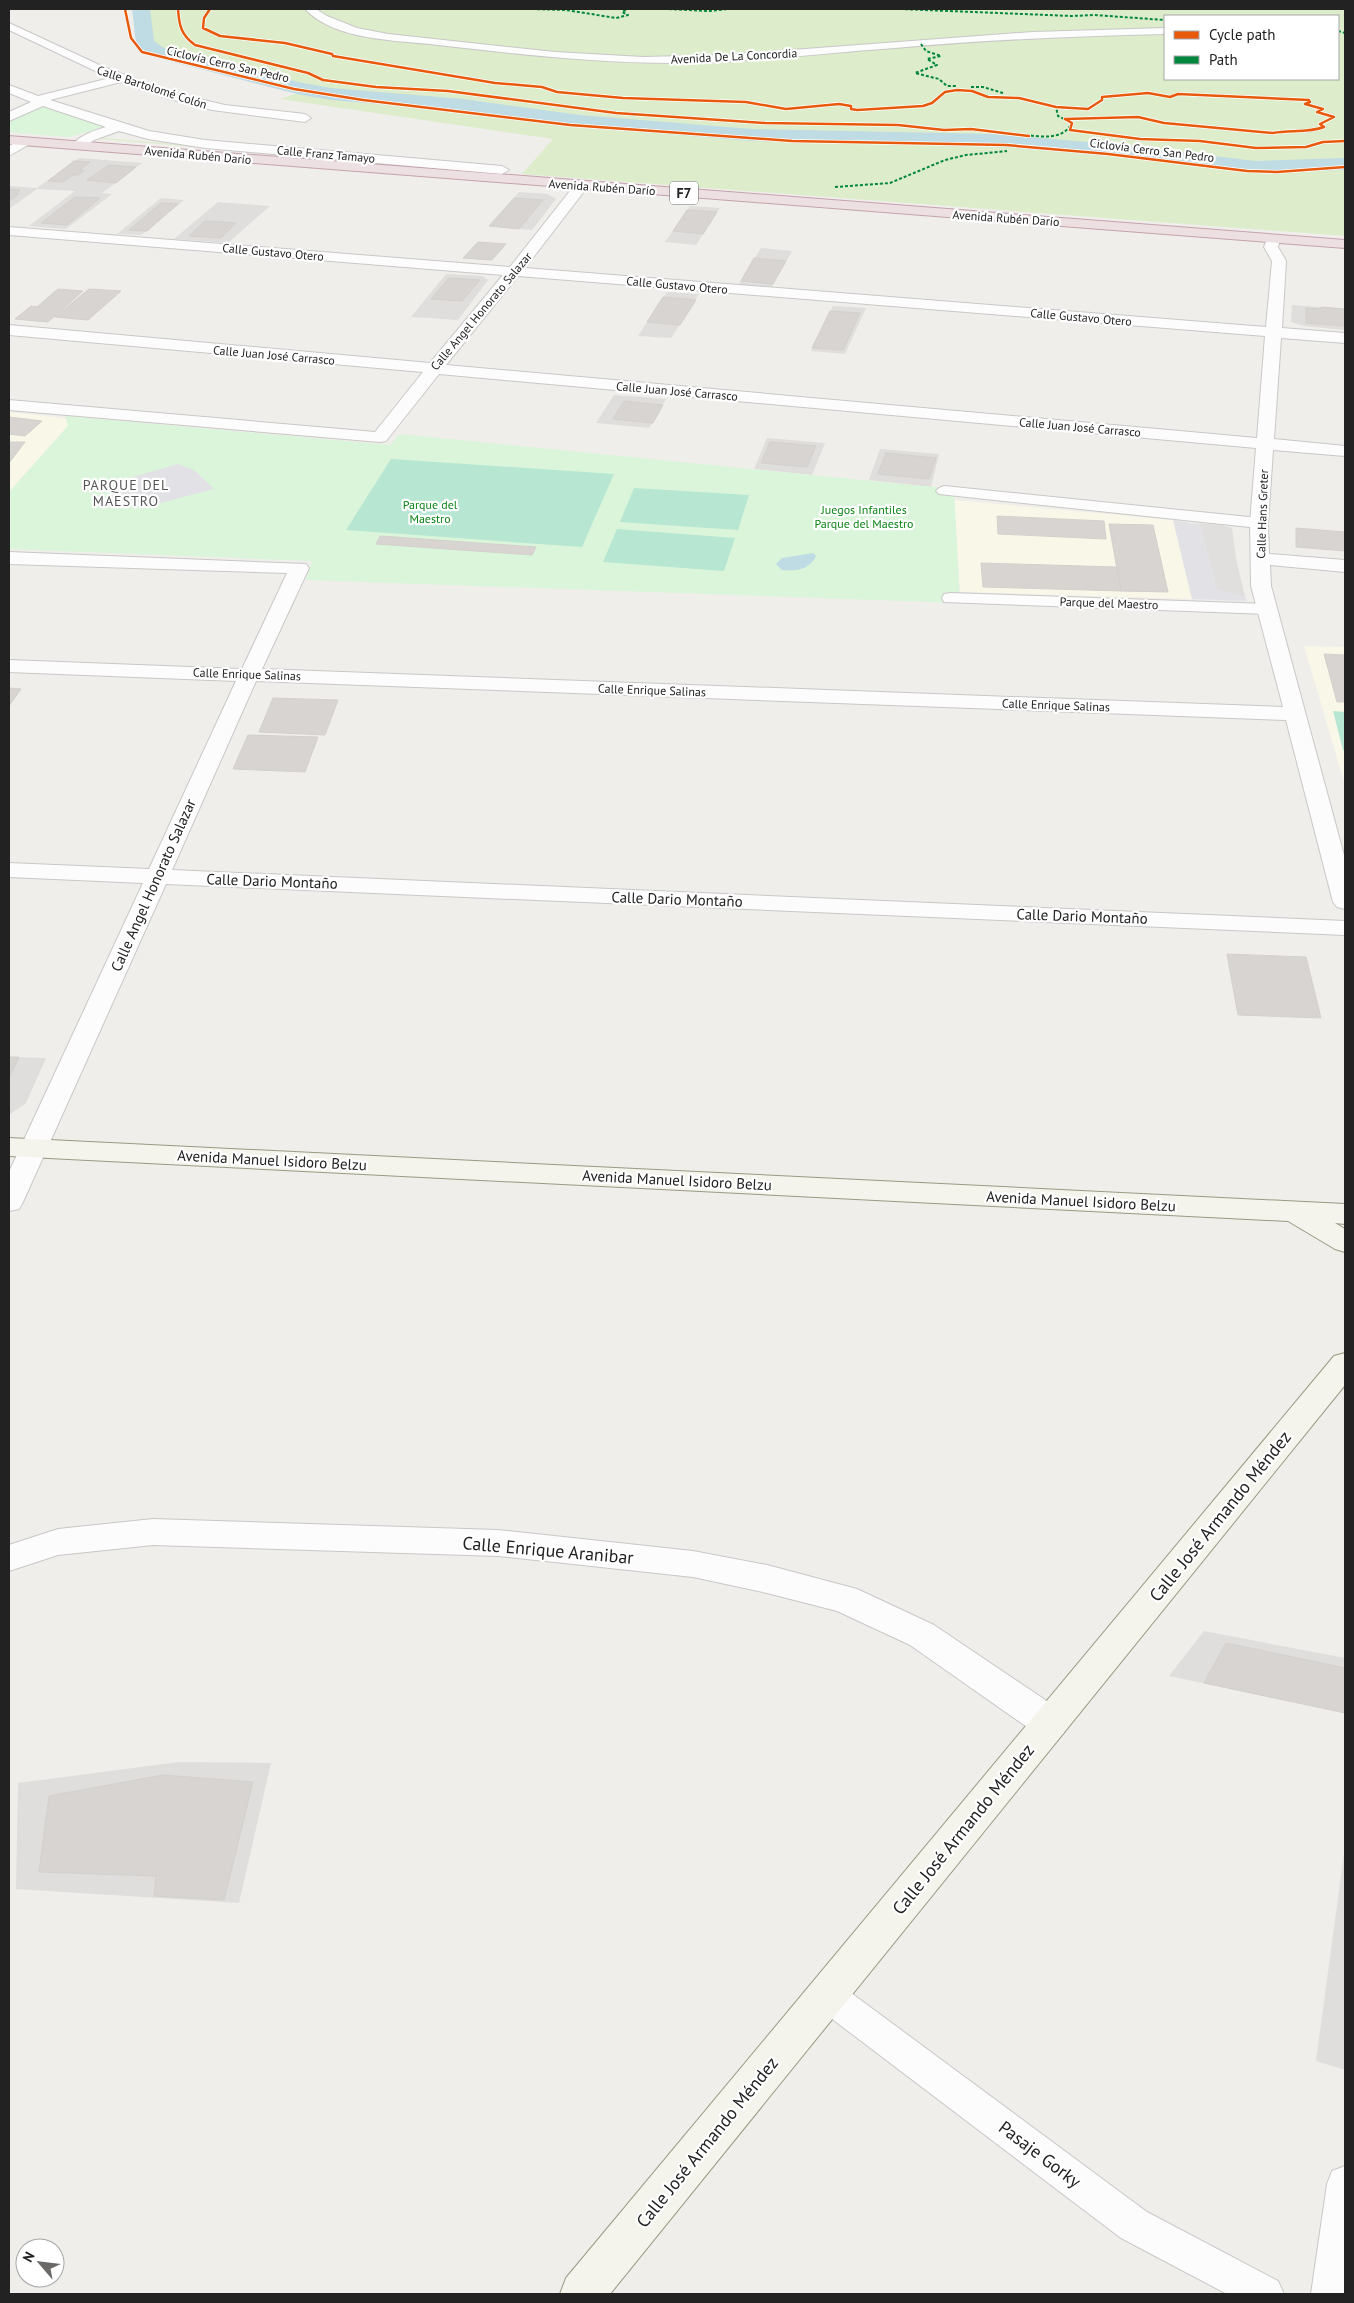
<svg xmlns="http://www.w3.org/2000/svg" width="1354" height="2303" font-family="'PT Sans',sans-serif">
<rect width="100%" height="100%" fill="#f0eeeb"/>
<g fill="#dfdedc">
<polygon points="79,158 142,163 102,193 112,194 66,229 29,226 75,191 37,189 9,209 9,186 37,188"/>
<polygon points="519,192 548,194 556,199 532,230 489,226"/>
<polygon points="161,198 184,200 141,235 117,234"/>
<polygon points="218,202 270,206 228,243 174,239"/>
<polygon points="690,206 720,208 696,245 665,242"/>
<polygon points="761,248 792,251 770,290 737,287"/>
<polygon points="446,274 482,276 488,280 458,320 411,317"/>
<polygon points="667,292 699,294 671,338 638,336"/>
<polygon points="1292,305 1345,309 1345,330 1304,326 1291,322"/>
<polygon points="833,306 866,308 845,354 811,351"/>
<polygon points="614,395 666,399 649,428 596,423"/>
<polygon points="767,438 825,443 812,475 754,469"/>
<polygon points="880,449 939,454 931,487 869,480"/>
<polygon points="9,1057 46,1058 26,1103 9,1115"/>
<polygon points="1204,1631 1345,1658 1345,1713 1169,1676"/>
<polygon points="179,1762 271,1763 239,1903 16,1889 18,1783"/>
<polygon points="1345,1846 1345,2070 1316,2061"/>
</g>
<g fill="#f8f7e8">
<polygon points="9,412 64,418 69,421 68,426 9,492"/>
<polygon points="954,500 1173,520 1192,599 960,592"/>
<polygon points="1304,646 1345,647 1345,785"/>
</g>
<path fill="#ddeccb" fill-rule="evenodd" d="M146 9H1345V236L522 174 100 139 104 138 522 174 553 139 280 99 310 89 173 56C137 42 153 38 146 9ZM1165 16H1338V79H1165Z"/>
<g fill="#daf5da">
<polygon points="43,106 105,125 107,127 68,137 9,132 9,121 35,107"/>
<polygon points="65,416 390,445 400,434 954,489 960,603 306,580 312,561 9,549 9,492 68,426"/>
</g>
<g fill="#b7e6d2">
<polygon points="391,459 614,474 582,547 346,530"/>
<polygon points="634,488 749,495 738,530 620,522"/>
<polygon points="617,529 735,538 724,571 603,562"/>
<polygon points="1333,711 1345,712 1345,750 1343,750"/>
</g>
<polygon fill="#e0dfde" points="1193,523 1222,525 1232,528 1236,558 1245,597 1217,590 1200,525"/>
<g fill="#e2e1e5">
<polygon points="178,464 194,470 214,489 157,504 124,501 114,498 111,494 122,480"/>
<polygon points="1173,520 1200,525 1217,590 1237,594 1245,597 1247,601 1192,599"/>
</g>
<path fill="#bfdbe3" d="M813 553 816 556C809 570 797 571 782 570L776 564 782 558Z"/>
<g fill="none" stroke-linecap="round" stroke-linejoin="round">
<polygon fill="#bfdbe3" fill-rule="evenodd" points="132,9 150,9 154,41 164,48 298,82 331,88 463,99 580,115 752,129 991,134 1123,145 1255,161 1345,158 1345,170 1255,173 1123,157 991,146 752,141 580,127 463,111 331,100 297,94 150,56 136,43"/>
</g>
<g fill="#d7d4d2" stroke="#d3d0cc">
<polygon points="74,161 90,162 80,170 84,171 78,175 73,175 63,182 48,181"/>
<polygon points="109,165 136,167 116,183 87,180"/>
<polygon points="9,189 20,190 15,194 19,194 9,201"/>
<polygon points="75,197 100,198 67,225 41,223"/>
<polygon points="514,198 543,200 519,229 489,226"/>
<polygon points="161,203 178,204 147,231 129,230"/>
<polygon points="687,210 717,212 703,234 673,231"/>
<polygon points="205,221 236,223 221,238 189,236"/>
<polygon points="478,242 506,244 492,260 463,258"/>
<polygon points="754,258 786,261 773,284 741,281"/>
<polygon points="449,278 480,280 462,301 431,299"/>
<polygon points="58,289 83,291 48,322 15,319 31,306 37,307"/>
<polygon points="89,289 121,291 88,320 55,317"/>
<polygon points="663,297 696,300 680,325 647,322"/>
<polygon points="1321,307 1345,309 1345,326 1306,323 1306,308 1321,309"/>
<polygon points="830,311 860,313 843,350 812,348"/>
<polygon points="624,401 663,405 653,423 613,419"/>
<polygon points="9,417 42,421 25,436 9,434"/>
<polygon points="9,442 25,442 9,463"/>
<polygon points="770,442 816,446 807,467 761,463"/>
<polygon points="886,453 936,458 929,479 878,474"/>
<polygon points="997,516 1104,521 1106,539 998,534"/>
<polygon points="1109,524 1153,525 1168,592 1121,591"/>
<polygon points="1296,528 1345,532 1345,551 1296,547"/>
<polygon points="380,536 536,547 532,555 376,544"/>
<polygon points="981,563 1117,567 1121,591 983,587"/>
<polygon points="1324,654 1345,655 1345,702 1337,702"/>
<polygon points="9,688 21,689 9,706"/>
<polygon points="273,698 338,700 325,735 259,732"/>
<polygon points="248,735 318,737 305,772 233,769"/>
<polygon points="1227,954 1306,957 1321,1018 1238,1015"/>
<polygon points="9,1057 19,1057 9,1078"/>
<polygon points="1226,1643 1345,1668 1345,1713 1204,1683"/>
<polygon points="163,1775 253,1782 224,1900 154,1896 156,1876 39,1872 49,1796"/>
</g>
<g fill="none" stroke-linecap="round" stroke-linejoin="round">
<g stroke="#c9c8c7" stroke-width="2">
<g id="lane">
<path d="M305 9H316L327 16 357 28 388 34 555 52 643 57 725 55 1033 32 1165 28V34C1075 36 985 40 895 48 821 53 747 63 673 63 594 63 516 54 438 45 397 40 335 41 305 9Z"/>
<polygon points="944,486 1259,518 1265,520 1267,523 1265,526 1259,528 939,494 936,491 939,488"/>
<polygon points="950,593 1268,604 1274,605 1276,609 1274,613 1268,614 944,602 942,598 944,594"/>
<polygon points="827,1979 839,1984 1147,2212 1278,2281 1284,2294 1227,2294 1121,2238 815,2006 810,1995 815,1984"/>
<polygon points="1345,2166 1345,2294 1311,2294 1327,2184 1332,2171"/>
</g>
</g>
<g stroke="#c9c8c7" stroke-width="2">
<g id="street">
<path d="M9 23 106 68 178 94 225 105 305 114 311 118 305 122 212 110 170 99 121 82 50 100 149 131 205 140 502 166 509 170 502 174 205 148 148 139 119 131 94 140 82 149H72L71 146C80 135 93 131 106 127L43 106 9 121V112L31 102 9 93V85L38 96 110 78 9 30Z"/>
<polygon points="23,138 28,139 29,142 28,145 9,156 9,146"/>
<path d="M582 181 589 185 525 268 1266 327 1272 261 1264 247 1268 236H1278L1280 239 1278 247 1286 261 1282 328 1345 333V343L1281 338 1274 439 1345 446V456L1273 450 1268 523 1269 554 1345 560V572L1270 565 1271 586 1345 859V909L1337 907 1333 902 1286 720 256 681 172 870 1345 921V935L166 884 23 1202 19 1209 9 1211V1172L143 883 9 877V863L149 869 236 681 9 672V660L242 669 287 573 9 564V552L306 564 309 568 262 669 1283 707 1251 586 1250 523 1256 448 439 374 386 441 380 442 9 410V400L375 432 423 372 9 335V325L430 363 503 275 9 235V227L510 267 577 182ZM518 276 1265 336 1257 438 446 365Z"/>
<polygon points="153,1519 498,1530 693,1551 767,1565 857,1589 934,1625 1063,1712 1068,1723 1063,1734 1050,1738 1037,1734 910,1645 837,1611 767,1593 693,1577 498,1556 153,1545 58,1555 9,1571 9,1545 58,1529"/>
</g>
</g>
<g stroke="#999a82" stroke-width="2">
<g id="secondary">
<polygon points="9,1138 1345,1204 1345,1224 1335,1223 1345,1229 1345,1252 1335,1249 1288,1221 9,1156"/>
<polygon points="1345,1353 1345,1385 610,2294 560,2294 566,2278 1334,1356"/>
</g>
</g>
<g stroke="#c5a2ac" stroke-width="2">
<polygon id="highway" points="9,136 1345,240 1345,248 9,144"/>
</g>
<use href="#lane" fill="#fdfcfc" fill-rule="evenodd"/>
<use href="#street" fill="#fdfcfc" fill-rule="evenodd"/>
<use href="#secondary" fill="#f4f4ed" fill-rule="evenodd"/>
<use href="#highway" fill="#ece0e2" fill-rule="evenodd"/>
<g stroke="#00873e" stroke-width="2" stroke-dasharray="3 2" stroke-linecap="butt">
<polyline points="532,9 566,10 616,18 628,15 622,12 628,9"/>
<polyline points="669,9 709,11 728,9"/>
<polyline points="900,9 1072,16 1094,15 1165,20"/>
<polyline points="1338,31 1345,33"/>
<polyline points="921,44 926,51 941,56 927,59 937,65 915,73 939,79 947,86 956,86"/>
<polyline points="971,87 983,87 1003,93"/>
<path d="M1026 135C1043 137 1063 140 1072 123L1058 116 1056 107"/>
<polyline points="835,187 890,183 945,160 966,155 1007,151"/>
</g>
<g stroke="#fff" stroke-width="4">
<g id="cycleway">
<polyline points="125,9 131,38 142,52 294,89 363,100 570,125 792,141 1006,145 1108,154 1247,171 1277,172 1345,167"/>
<path d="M178 9C179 25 181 35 195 45L308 73 323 80 376 87 448 91 616 113 765 123 898 125 944 130 971 129 1029 136"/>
<path d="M210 9 204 18 203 28 220 36 285 43 332 54 333 56 495 83 542 87 557 92 623 98 746 102 786 109 839 104 851 106V109L857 110 923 106 932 103 945 92 957 90 972 91 988 97 1019 98 1056 107 1088 109 1102 100V97L1148 93 1170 97 1178 94 1309 100 1310 102 1305 104 1323 109 1317 112 1334 117 1320 124 1324 127C1308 133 1290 130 1273 133L1164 123 1138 117 1065 119"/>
<polyline points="1065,119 1072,123 1070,130 1140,139 1200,141 1256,148 1306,147 1323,142 1345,141"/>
</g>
</g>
<use href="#cycleway" stroke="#e8590c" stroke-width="2.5"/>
</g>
<g text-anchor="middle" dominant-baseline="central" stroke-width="4.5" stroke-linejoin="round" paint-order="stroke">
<g font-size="12" fill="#222" stroke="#fff">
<text transform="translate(734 56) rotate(-3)">Avenida De La Concordia</text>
<text transform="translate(228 64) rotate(13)">Ciclovía Cerro San Pedro</text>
<text transform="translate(152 87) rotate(18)">Calle Bartolomé Colón</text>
<text transform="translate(1152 150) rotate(7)">Ciclovía Cerro San Pedro</text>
<text transform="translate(326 154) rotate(5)">Calle Franz Tamayo</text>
<text transform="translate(198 155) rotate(5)">Avenida Rubén Darío</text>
<text transform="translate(602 187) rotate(4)">Avenida Rubén Darío</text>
<text transform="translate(1006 218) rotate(4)">Avenida Rubén Darío</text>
<text transform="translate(273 252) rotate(5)">Calle Gustavo Otero</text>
<text transform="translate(677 285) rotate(5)">Calle Gustavo Otero</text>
<text transform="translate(481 311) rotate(-50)">Calle Angel Honorato Salazar</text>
<text transform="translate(1081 317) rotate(5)">Calle Gustavo Otero</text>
<text transform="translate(274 355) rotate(5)">Calle Juan José Carrasco</text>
<text transform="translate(677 391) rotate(5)">Calle Juan José Carrasco</text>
<text transform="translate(1080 427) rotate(5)">Calle Juan José Carrasco</text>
<text transform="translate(1262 514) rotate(-88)">Calle Hans Greter</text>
<text transform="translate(1109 603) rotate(2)">Parque del Maestro</text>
<text transform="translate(247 674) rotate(2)">Calle Enrique Salinas</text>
<text transform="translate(652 690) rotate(2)">Calle Enrique Salinas</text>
<text transform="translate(1056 705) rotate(2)">Calle Enrique Salinas</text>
</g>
<g font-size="12" fill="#0c8416" stroke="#fff">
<text x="430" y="504">Parque del<tspan x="430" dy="14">Maestro</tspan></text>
<text x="864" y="509">Juegos Infantiles<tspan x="864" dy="14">Parque del Maestro</tspan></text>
</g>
<rect fill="#fff" stroke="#646464" stroke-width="1" x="670" y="181.5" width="28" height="23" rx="4"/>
<g font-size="14" font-weight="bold" fill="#222">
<text x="684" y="193">F7</text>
</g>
<g font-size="14" letter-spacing="1" fill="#555" stroke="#fff">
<text x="126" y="485">PARQUE DEL<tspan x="126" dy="16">MAESTRO</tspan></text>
</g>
<g font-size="15" fill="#222" stroke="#fff">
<text transform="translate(272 881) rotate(2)">Calle Dario Montaño</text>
<text transform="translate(153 885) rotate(-66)">Calle Angel Honorato Salazar</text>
<text transform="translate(677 899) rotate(2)">Calle Dario Montaño</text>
<text transform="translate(1082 916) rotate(2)">Calle Dario Montaño</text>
<text transform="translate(272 1160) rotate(3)">Avenida Manuel Isidoro Belzu</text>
<text transform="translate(677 1180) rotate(3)">Avenida Manuel Isidoro Belzu</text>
<text transform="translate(1081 1201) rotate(3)">Avenida Manuel Isidoro Belzu</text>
</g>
<g font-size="18" fill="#222" stroke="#fff">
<text transform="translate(1220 1516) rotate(-51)">Calle José Armando Méndez</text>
<text transform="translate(548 1550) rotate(5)">Calle Enrique Aranibar</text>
<text transform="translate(963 1829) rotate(-51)">Calle José Armando Méndez</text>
<text transform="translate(707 2142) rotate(-51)">Calle José Armando Méndez</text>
<text transform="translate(1040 2154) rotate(37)">Pasaje Gorky</text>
</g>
</g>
<rect width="1354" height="2303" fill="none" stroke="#222222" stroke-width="20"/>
<rect x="1164" y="15" width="175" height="65" fill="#ffffff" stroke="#a7a7a7"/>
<rect x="1174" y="31" width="25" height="8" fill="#e8590c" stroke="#a7a7a7"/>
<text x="1209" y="40" font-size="15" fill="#222222">Cycle path</text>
<rect x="1174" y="56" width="25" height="8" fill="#00873e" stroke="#a7a7a7"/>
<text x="1209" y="65" font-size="15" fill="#222222">Path</text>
<g transform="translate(40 2263) rotate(298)"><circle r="24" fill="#ffffff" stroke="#a7a7a7"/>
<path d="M0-4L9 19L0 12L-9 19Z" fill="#6a6968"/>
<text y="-8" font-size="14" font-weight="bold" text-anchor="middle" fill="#222222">N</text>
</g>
</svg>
